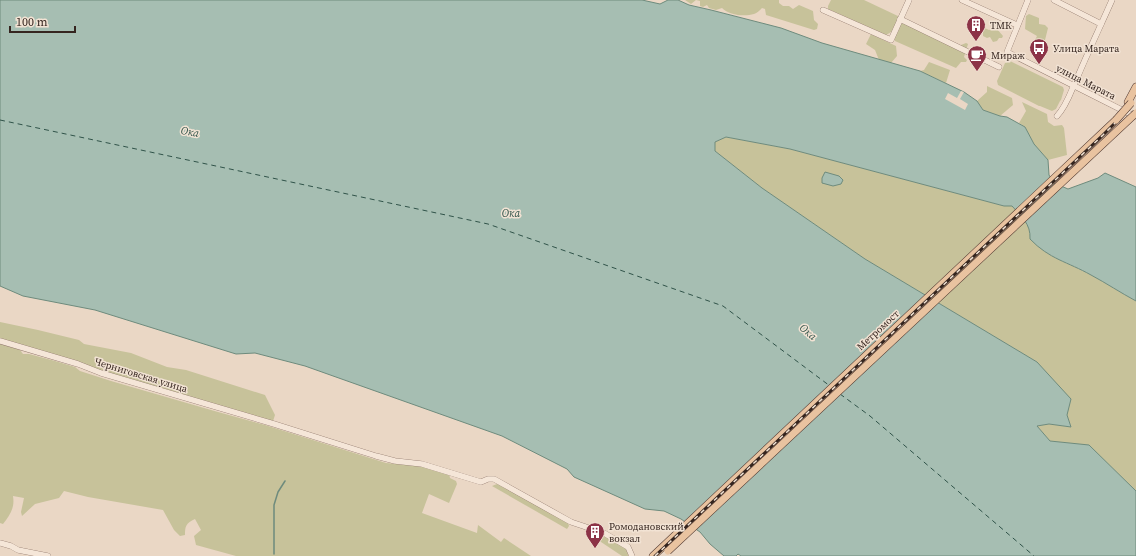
<svg xmlns="http://www.w3.org/2000/svg" width="1136" height="556" font-family="'Source Serif 4',serif">
<rect width="100%" height="100%" fill="#ead7c5"/>
<g fill="#c7c29a">
<path d="M685 0H779V3L783 6H789L793 9 799 5 813 11 814 20 818 24 817 29 814 30 766 15 765 9 762 8C760 10 757 13 754 14 744 17 729 15 722 8L716 10 709 8 707 5 703 7 700 6V1L696 0 691 4Z"/>
<polygon points="831,0 864,0 900,17 893,31 886,35 828,9 828,6"/>
<polygon points="1029,14 1039,18 1039,24 1045,25 1048,28 1045,40 1037,44 1035,40 1037,36 1025,29 1026,16"/>
<polygon points="997,22 1001,23 1001,27 997,29 1003,36 1002,38 999,38 997,41 993,42 990,37 987,38 983,36 983,33 978,33 971,30 972,27 978,25 989,30 996,27"/>
<polygon points="903,23 958,50 961,45 966,43 968,44 964,57 967,60 966,62 961,62 956,68 895,41 894,39 901,24"/>
<polygon points="871,34 896,46 897,56 891,63 879,60 875,50 866,44"/>
<polygon points="1010,61 1063,87 1064,90 1061,100 1060,101 1056,109 1052,111 1040,106 1039,106 998,85 997,81 1005,63"/>
<polygon points="929,62 950,70 946,83 920,71 924,70"/>
<polygon points="987,86 1012,98 1013,105 1000,116 983,110 977,101 987,92"/>
<polygon points="1022,102 1047,114 1048,122 1054,126 1062,125 1064,128 1067,155 1048,160 1034,144 1025,127 1019,123 1026,111"/>
<path d="M726 137 790 149 1004 206H1012C1021 216 1031 225 1031 239 1049 259 1068 262 1091 275 1106 283 1121 293 1136 301V491L1089 446 1050 441 1037 426 1049 424 1071 427 1067 415 1037 362 865 259 762 188 715 151V142Z"/>
<polygon points="0,322 38,330 79,340 84,344 131,353 167,367 186,370 265,395 275,415 273,421 146,385 0,339"/>
<path d="M0 344 20 350 23 354H29L55 361 75 367 80 371 111 381 218 412 265 425 386 463 429 467 449 474 450 478 456 481 457 484 449 503 429 494 422 513 477 533 478 525 501 542 504 538 531 556H236L196 545 194 536 201 530 195 519C186 523 185 526 185 535L180 536 174 530 163 510 88 497 64 491 59 498 35 504 22 516 21 512 24 498 13 496C15 508 10 515 3 524L0 523Z"/>
<polygon points="497,484 567,521 568,523 569,526 567,529 492,486"/>
<path d="M604 536C612 540 629 545 628 556H622L598 540 599 538Z"/>
</g>
<g fill="#a6beb2" stroke="#6e8b7d">
<path d="M0 0H642L660 4 668 0H678L689 5 711 10 781 28 822 43 920 71 964 92 977 101 983 110 1000 116 1007 117 1025 127 1034 144 1048 160 1049 175 1054 183 1068 189 1098 178 1105 173 1136 187V301C1121 293 1106 283 1091 275 1068 262 1049 259 1030 239 1031 224 1021 216 1012 206H1004L790 149 726 137 715 142V151L762 188 865 259 1037 362 1071 399 1067 415 1071 427 1049 424 1037 426 1050 441 1089 445 1136 491V556H741L738 554 736 556H724L710 544 700 532 681 519 664 511 645 509 574 477 567 469 502 436 305 366 255 353 236 354 95 310 23 296 0 286Z"/>
<polygon points="825,172 839,176 843,180 841,184 833,186 822,183 822,178"/>
</g>
<polygon fill="#ead7c5" points="961,91 964,92 960,99 968,104 965,110 945,99 948,93 957,98"/>
<g fill="none" stroke-linecap="round" stroke-linejoin="round">
<polyline stroke="#6e8b7d" stroke-width="1.5" points="274,554 274,505 278,492 285,481"/>
<g stroke="#305349" stroke-width="1" stroke-dasharray="5 4" stroke-linecap="butt">
<polyline points="0,120 488,224 723,306 830,386"/>
<polyline points="840,394 870,416 1034,556"/>
</g>
<g stroke="#83695d" stroke-width="6">
<g id="minor">
<polyline points="962,0 1017,25"/>
<polyline points="1028,0 1007,52 1136,117"/>
<polyline points="1054,0 1101,24"/>
<polyline points="823,10 891,40 909,0"/>
<polyline points="900,19 999,67"/>
<path d="M1057 116C1068 104 1071 90 1078 76 1089 50 1101 25 1112 0"/>
<polyline points="0,341 78,364 101,373 274,424 376,456 395,461 422,464 481,482 488,479 494,479 571,522 604,533 628,547 632,556"/>
<polyline points="0,543 11,546 18,550 48,556"/>
</g>
</g>
<g stroke="#513931" stroke-width="8">
<g id="major">
<polyline points="1128,102 1136,87"/>
<polyline points="653,556 1116,120"/>
</g>
</g>
<use href="#minor" stroke="#f5e6d8" stroke-width="5.5"/>
<use href="#major" stroke="#e9c3a0" stroke-width="7"/>
<g stroke="#35251f" stroke-width="3">
<polyline id="rail" points="655,556 1103,135 1118,120 1131,104"/>
</g>
<use href="#rail" stroke="#f2e3d4" stroke-width="1.5" stroke-dasharray="4.5" stroke-linecap="butt"/>
<g stroke="#513931" stroke-width="8" stroke-linecap="butt">
<g id="major-bridge">
<polyline points="1116,120 1131,103"/>
<polyline points="668,551 1136,113"/>
</g>
</g>
<use href="#major-bridge" stroke="#e9c3a0" stroke-width="7"/>
</g>
<defs>
<g id="building-pin" transform="scale(1)"><path d="M0 17L-7.5 6A9.5 9.5 0 1 1 7.5 6Z" fill="#8c3347" stroke="#f2e3d4"/><path d="M-4-6H4V6H1V3H-1V6H-4ZM-2.5-4.3h1.7v1.8h-1.7ZM.8-4.3h1.7v1.8H.8ZM-2.5-1h1.7V.8h-1.7ZM.8-1h1.7V.8H.8Z" fill="#fff"/></g>
<g id="bus-pin" transform="scale(1)"><path d="M0 17L-7.5 6A9.5 9.5 0 1 1 7.5 6Z" fill="#8c3347" stroke="#f2e3d4"/><path d="M-5-6H5V4H4V6H2V4H-2V6H-4V4H-5ZM-3.5-4V0h7V-4ZM-3.5 1.2v1.5H-2V1.2ZM2 1.2v1.5H3.5V1.2Z" fill="#fff"/></g>
<g id="cafe-pin" transform="scale(1)"><path d="M0 17L-7.5 6A9.5 9.5 0 1 1 7.5 6Z" fill="#8c3347" stroke="#f2e3d4"/><path d="M-5.5-4.5H6V0H3Q3 3.5 0 3.5H-2.5Q-5.5 3.5-5.5 0ZM3-3.2v2h1.7v-2ZM-6 4.5H4V6H-6Z" fill="#fff"/></g>
</defs>
<g fill-rule="evenodd">
<use href="#building-pin" x="976" y="25"/>
<use href="#bus-pin" x="1039" y="48"/>
<use href="#cafe-pin" x="977" y="55"/>
<use href="#building-pin" x="595" y="532"/>
</g>
<g text-anchor="middle" dominant-baseline="central" stroke-width="3" stroke-linejoin="round" paint-order="stroke">
<g font-size="10" fill="#35251f" stroke="#f2e3d4" text-anchor="start">
<text x="990" y="25">ТМК</text>
<text x="1053" y="48">Улица Марата</text>
<text x="991" y="55">Мираж</text>
<text x="609" y="526">Ромодановский<tspan x="609" dy="12">вокзал</tspan></text>
</g>
<g font-size="10" fill="#35251f" stroke="#f2e3d4">
<text transform="translate(1086 82) rotate(27)">улица Марата</text>
<text transform="translate(878 330) rotate(-43)">Метромост</text>
<text transform="translate(141 375) rotate(17)">Черниговская улица</text>
</g>
<g font-size="11" font-style="italic" fill="#305349" stroke="#f2e3d4">
<text transform="translate(190 132) rotate(10)">Ока</text>
<text x="511" y="213">Ока</text>
<text transform="translate(808 332) rotate(40)">Ока</text>
</g>
</g>
<path d="M10 26v6h65v-6" fill="none" stroke="#35251f" stroke-width="2"/>
<text x="16" y="26" font-size="12" fill="#35251f" stroke="#f2e3d4" stroke-width="3" paint-order="stroke">100 m</text>
</svg>
